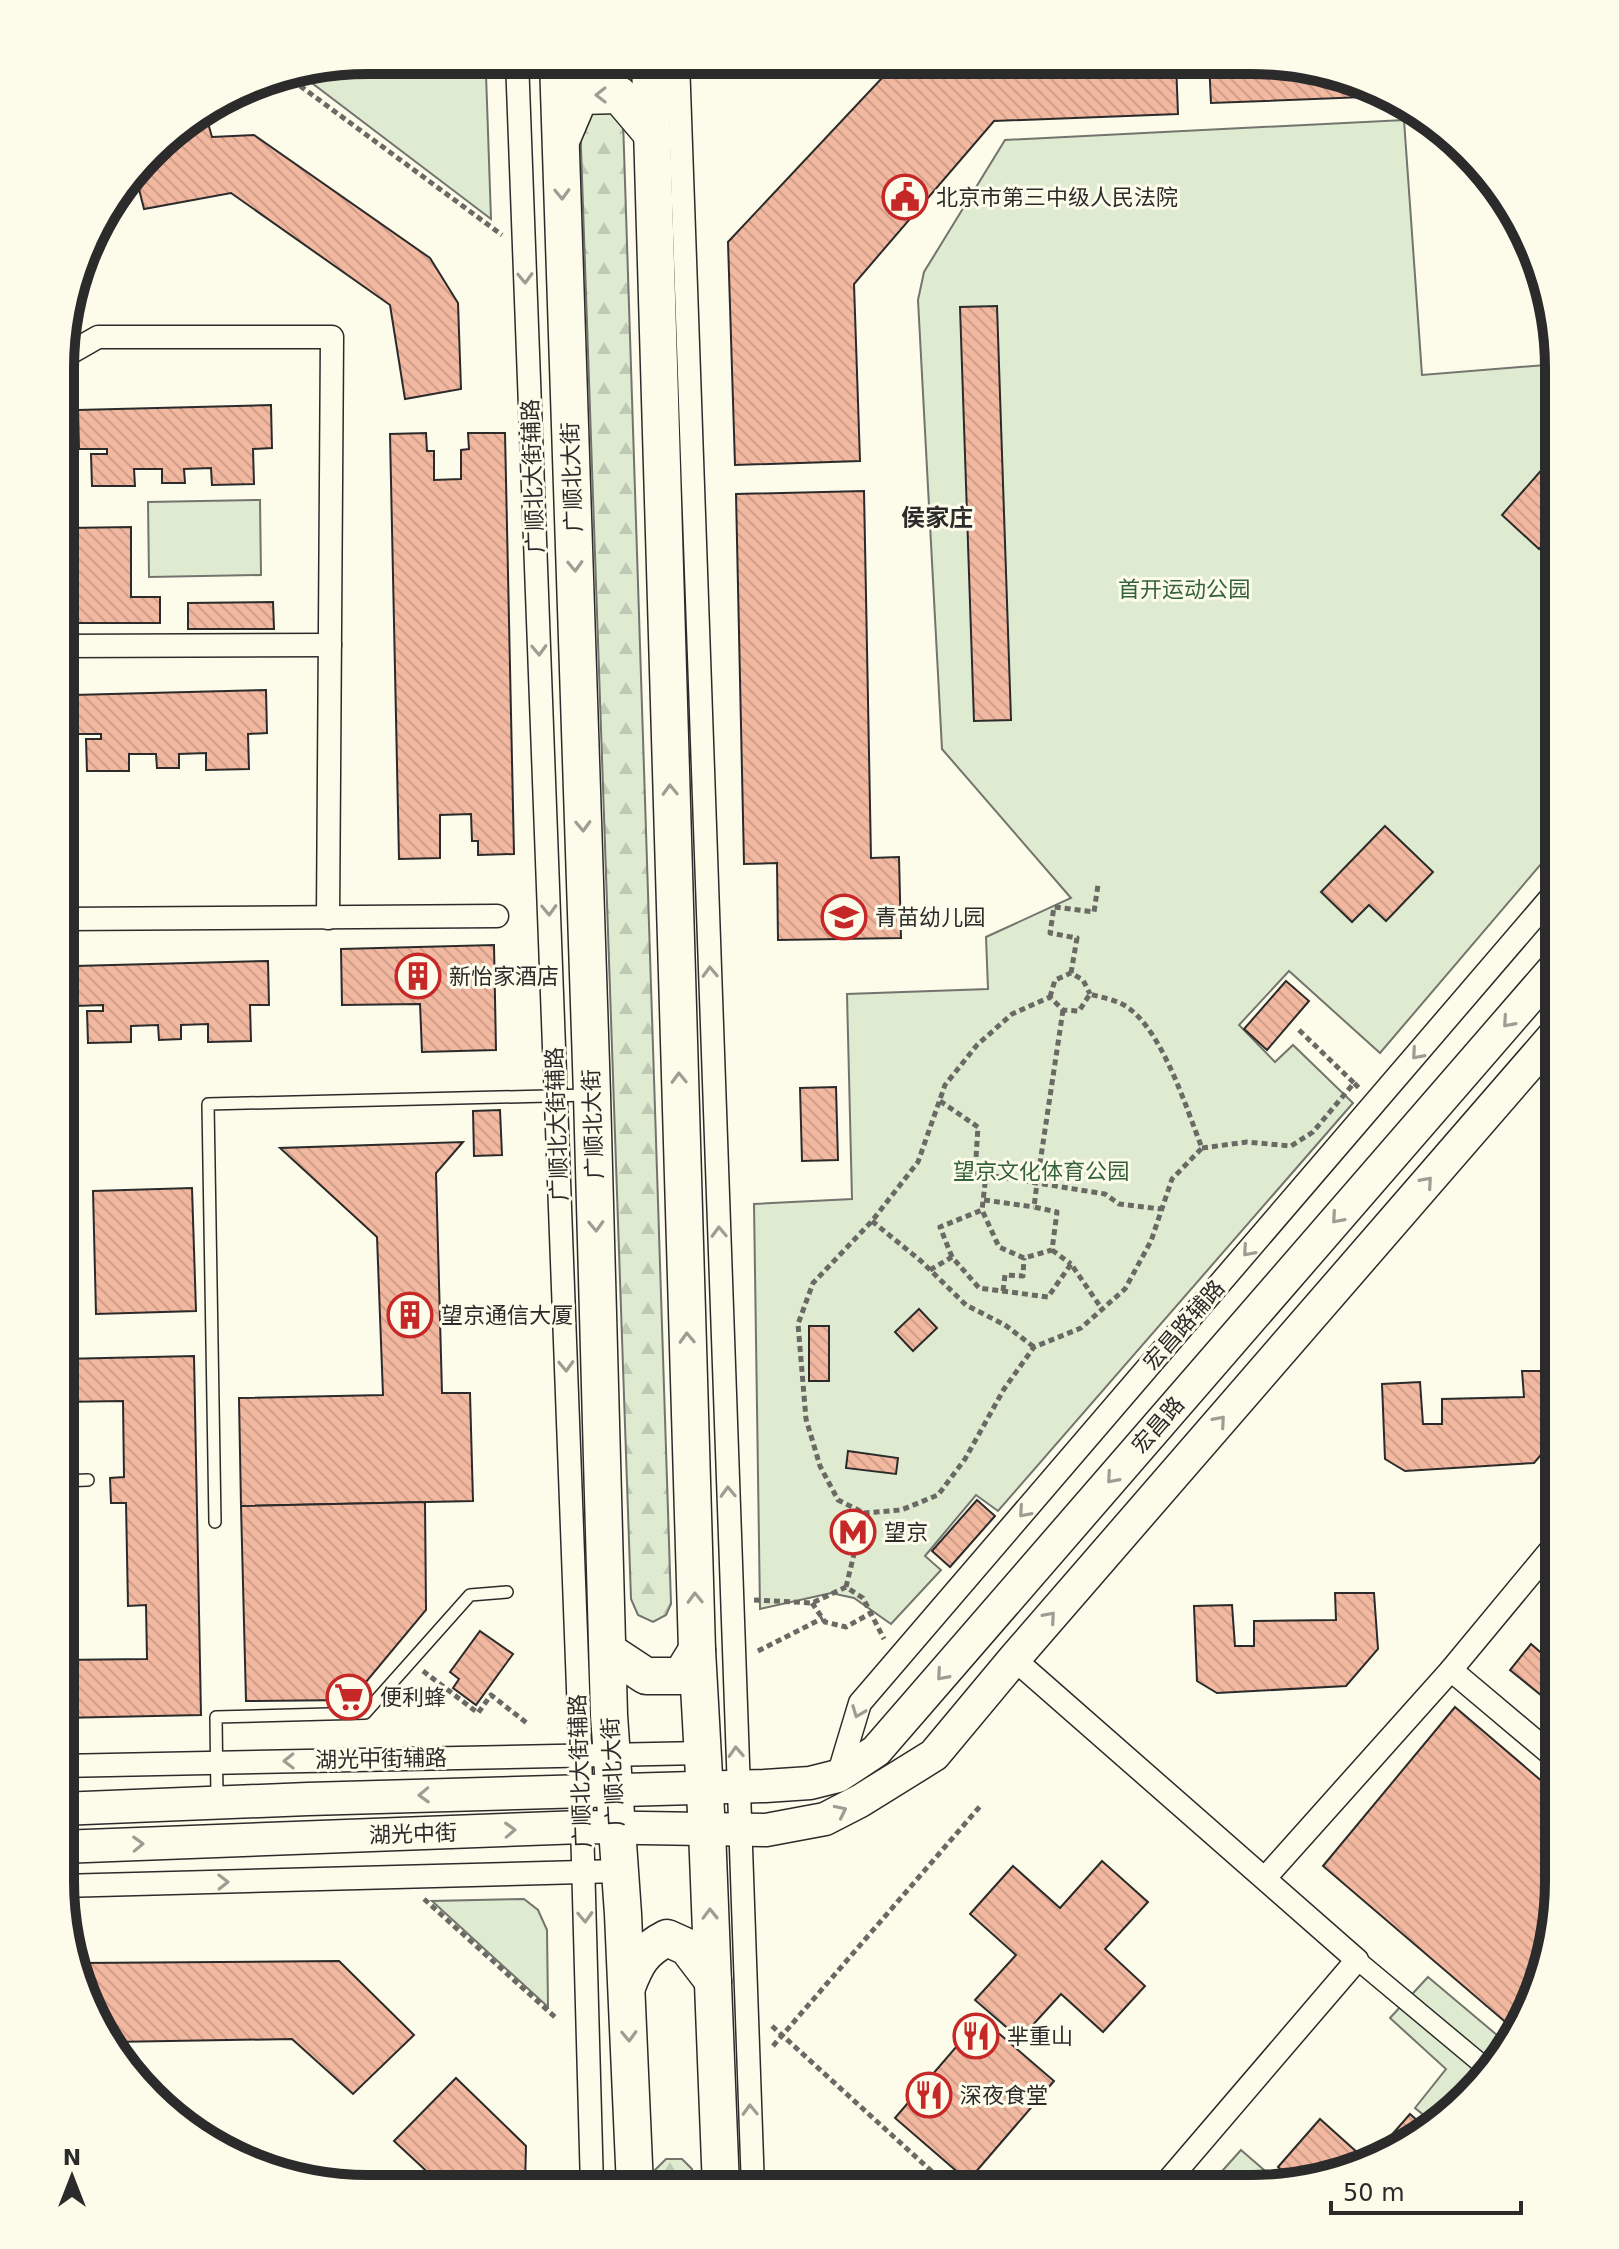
<svg xmlns="http://www.w3.org/2000/svg" width="1619" height="2249" font-family="'DejaVu Sans','Noto Sans SC',sans-serif">
<defs>
<pattern id="forest-firs" width="22" height="20" patternUnits="userSpaceOnUse" patternTransform="scale(2)"><rect width="22" height="20" fill="#deebd1"/><path d="M5 1l3.5 6h-7zM16 11l3.5 6h-7z" fill="#bfcab4"/></pattern>
<pattern id="building-back-hatch" width="6" height="6" patternUnits="userSpaceOnUse" patternTransform="scale(2)"><rect width="6" height="6" fill="#f2b8a0"/><path d="M-1 5l2 2M0 0l6 6M5-1l2 2" fill="none" stroke="#d09e8a"/></pattern>
</defs>
<rect width="100%" height="100%" fill="#fdfbea"/>
<g fill="#deebd1" stroke="#74746e" stroke-width="2">
<polygon points="412,60 475,60 486,74 491,219 308,80"/>
<polygon points="1404,120 1422,375 1558,364 1559,368 1559,843 1380,1053 1289,971 1239,1025 1275,1062 1293,1045 1353,1103 998,1511 976,1495 925,1556 941,1570 891,1624 854,1598 831,1593 760,1609 754,1204 852,1199 847,994 988,989 986,937 1071,898 942,749 918,300 924,272 1005,140"/>
<polygon points="260,500 261,575 149,577 148,502"/>
<polygon points="524,1899 538,1910 547,1930 548,2007 432,1901"/>
<polygon points="1428,1977 1510,2046 1454,2113 1436,2125 1415,2108 1446,2069 1390,2018"/>
<polygon points="1241,2150 1279,2183 1251,2189 1206,2189"/>
</g>
<g fill="url(#forest-firs)" stroke="#74746e" stroke-width="2">
<polygon points="600,101 623,120 671,1604 666,1615 653,1622 638,1615 631,1599 580,120"/>
<polygon points="666,2159 682,2159 692,2169 693,2187 654,2187 653,2172"/>
</g>
<g fill="url(#building-back-hatch)" stroke="#2b2b2b" stroke-width="2">
<polygon points="897,62 1176,62 1178,114 994,121 854,284 860,461 735,465 728,242"/>
<polygon points="1209,62 1291,63 1368,83 1391,96 1211,103"/>
<polygon points="208,123 212,137 254,135 430,258 458,303 461,389 405,399 390,305 231,193 144,209 135,173 150,155 182,145 184,129"/>
<polygon points="997,306 1011,720 974,721 960,307"/>
<polygon points="271,405 272,448 253,449 254,484 212,485 211,468 184,469 185,483 162,483 162,469 134,469 135,486 92,486 91,454 107,454 107,449 79,449 78,410"/>
<polygon points="426,433 427,451 434,451 434,480 461,479 461,450 469,449 468,433 505,433 514,854 478,855 478,841 472,841 471,814 440,815 440,858 399,859 390,434"/>
<polygon points="1559,450 1559,527 1539,549 1502,515"/>
<polygon points="864,491 871,858 899,857 901,938 778,940 777,863 744,864 736,494"/>
<polygon points="131,527 131,597 160,597 160,623 67,623 67,528"/>
<polygon points="273,602 274,629 188,629 188,603"/>
<polygon points="266,690 267,733 248,734 249,769 206,770 206,753 179,754 179,768 157,768 156,754 129,754 129,771 87,771 86,739 101,739 101,734 74,734 73,695"/>
<polygon points="1385,826 1433,872 1386,921 1369,905 1352,922 1321,892"/>
<polygon points="494,945 496,1050 422,1052 420,1004 342,1005 341,949"/>
<polygon points="268,961 269,1005 250,1005 251,1041 208,1042 208,1024 181,1025 181,1039 159,1040 158,1025 131,1026 131,1042 88,1043 87,1011 103,1011 103,1005 76,1006 75,966"/>
<polygon points="1286,981 1309,1001 1267,1050 1244,1029"/>
<polygon points="836,1087 838,1160 802,1161 800,1088"/>
<polygon points="500,1110 502,1155 474,1156 473,1111"/>
<polygon points="463,1142 436,1173 442,1393 470,1393 473,1501 241,1506 239,1398 383,1395 377,1237 280,1148"/>
<polygon points="192,1188 196,1311 96,1314 93,1191"/>
<polygon points="919,1309 937,1328 913,1351 895,1332"/>
<rect x="809" y="1326" width="20" height="55"/>
<polygon points="194,1356 201,1715 60,1718 60,1660 147,1659 146,1605 128,1606 126,1503 111,1503 110,1478 124,1477 123,1401 61,1402 61,1359"/>
<polygon points="1522,1371 1559,1371 1559,1434 1534,1463 1405,1471 1385,1459 1382,1384 1420,1382 1423,1424 1442,1424 1442,1399 1524,1397"/>
<polygon points="848,1451 898,1458 896,1474 846,1468"/>
<polygon points="977,1500 995,1516 950,1567 932,1551"/>
<polygon points="425,1502 426,1610 351,1700 246,1701 241,1506"/>
<polygon points="1335,1593 1374,1593 1378,1649 1346,1686 1217,1693 1197,1681 1194,1606 1232,1605 1235,1646 1254,1646 1254,1621 1336,1620"/>
<polygon points="480,1631 513,1654 476,1705 453,1688 459,1679 450,1672"/>
<polygon points="1558,1642 1558,1709 1510,1670 1531,1644 1546,1657"/>
<polygon points="1455,1707 1558,1795 1558,1901 1542,1980 1517,2032 1323,1866"/>
<polygon points="1102,1861 1148,1902 1105,1949 1145,1986 1103,2032 1061,1994 1020,2039 975,2000 1016,1955 970,1914 1013,1866 1060,1908"/>
<polygon points="339,1961 414,2035 353,2094 292,2039 112,2042 92,2017 79,1963"/>
<polygon points="981,2018 1054,2081 968,2181 895,2118"/>
<polygon points="456,2078 526,2146 525,2187 437,2187 437,2181 394,2141"/>
<polygon points="1410,2114 1428,2130 1387,2157 1292,2179 1278,2167 1320,2119 1368,2162"/>
</g>
<g fill="none" stroke-linecap="round" stroke-linejoin="round">
<g stroke="#2b2b2b" stroke-width="14">
<g id="service">
<polyline points="1426,122 1435,122"/>
<polyline points="61,1481 88,1480"/>
<polyline points="215,1522 208,1104 588,1095"/>
<polyline points="217,1798 216,1717 365,1713 470,1595 507,1592"/>
</g>
</g>
<g stroke="#2b2b2b" stroke-width="21">
<polyline id="pedestrian" points="1357,1960 1490,2071"/>
</g>
<g stroke="#2b2b2b" stroke-width="25">
<g id="minor">
<polyline points="517,60 579,1715 592,2187"/>
<polyline points="678,61 753,2188"/>
<polyline points="63,357 98,337 332,337 328,918"/>
<polyline points="62,646 330,645"/>
<polyline points="62,919 497,916"/>
<polyline points="1014,1659 1357,1960 1161,2189"/>
<polyline points="1451,1670 1558,1760"/>
<polyline points="60,1766 702,1753"/>
<polyline points="838,1776 860,1703 1559,888"/>
<polyline points="1265,1878 1451,1670 1558,1541"/>
<polyline points="61,1886 619,1871"/>
</g>
</g>
<g stroke="#2b2b2b" stroke-width="35">
<g id="secondary">
<polyline points="60,1809 308,1799 765,1786 810,1783 838,1776 876,1751 1559,963"/>
<polyline points="60,1847 582,1827 766,1830 825,1819 860,1801 934,1755 1014,1659 1559,1030"/>
</g>
</g>
<g stroke="#2b2b2b" stroke-width="39">
<g id="primary">
<polyline points="558,61 592,1095 609,1715 623,1914 635,2187"/>
<polyline points="650,61 697,1650 707,1830 721,2188"/>
<polyline points="563,136 580,96 619,95 652,134"/>
<polyline points="608,1651 646,1676 681,1676 697,1650"/>
<path d="M627 1987C636 1963 643 1950 667 1938L687 1947 713 1981"/>
</g>
</g>
<g stroke="#6a6964" stroke-width="5" stroke-dasharray="6 4" stroke-linecap="butt">
<polyline points="284,74 502,235"/>
<polyline points="1071,973 1077,938 1050,933 1054,907 1094,912 1098,885"/>
<polyline points="1050,997 1055,980 1071,973 1083,980 1090,994"/>
<polyline points="1063,1010 1037,1183 1105,1194 1119,1204 1161,1209"/>
<polyline points="1299,1030 1354,1083"/>
<polyline points="940,1101 978,1127 975,1173 1037,1183 1034,1207 1057,1212 1052,1250 1024,1258 999,1247 982,1210"/>
<polyline points="1202,1148 1247,1142 1291,1146 1313,1132 1354,1083 1359,1088"/>
<polyline points="984,1200 1034,1207"/>
<polyline points="872,1221 921,1261 966,1305 1005,1325 1034,1347"/>
<polyline points="1052,1250 1071,1264"/>
<polyline points="952,1257 940,1227 982,1210 986,1175"/>
<polyline points="930,1270 952,1257 979,1288 1048,1297 1071,1264 1102,1309"/>
<polyline points="1003,1291 1005,1275 1023,1276 1024,1258"/>
<path d="M846 1587 864 1513 838 1500 820 1466 806 1419 798 1324 813 1283 872 1221 918 1162 945 1085 977 1045 1012 1014 1050 997 1063 1010 1079 1011 1090 994C1100 997 1111 999 1120 1003 1160 1021 1186 1108 1202 1148L1172 1179 1151 1241 1125 1289 1081 1328 1034 1347 1004 1389 965 1459 938 1495 901 1510 864 1513"/>
<polyline points="754,1600 812,1603 846,1587 863,1598 884,1639"/>
<polyline points="812,1603 825,1622 846,1627 871,1613"/>
<polyline points="758,1651 823,1618"/>
<polyline points="423,1671 478,1713 491,1695 528,1724"/>
<polyline points="424,1899 555,2017"/>
<polyline points="772,2026 950,2188"/>
<polyline points="773,2046 982,1804"/>
</g>
<use href="#service" stroke="#fdfbea" stroke-width="11"/>
<use href="#pedestrian" stroke="#fdfbea" stroke-width="18"/>
<use href="#minor" stroke="#fdfbea" stroke-width="22"/>
<use href="#secondary" stroke="#fdfbea" stroke-width="32"/>
<use href="#primary" stroke="#fdfbea" stroke-width="36"/>
</g>
<defs><path id="oneway-chevron" d="M-2-3.5L2.5 0L-2 3.5" fill="none" stroke-width="1.6" stroke-linecap="round" stroke-linejoin="round" transform="scale(2)"/></defs>
<g stroke="#9e9d94">
<use href="#oneway-chevron" transform="translate(601 95) rotate(179)"/>
<use href="#oneway-chevron" transform="translate(562 194) rotate(88)"/>
<use href="#oneway-chevron" transform="translate(525 278) rotate(88)"/>
<use href="#oneway-chevron" transform="translate(575 566) rotate(88)"/>
<use href="#oneway-chevron" transform="translate(539 650) rotate(88)"/>
<use href="#oneway-chevron" transform="translate(670 790) rotate(-92)"/>
<use href="#oneway-chevron" transform="translate(583 826) rotate(88)"/>
<use href="#oneway-chevron" transform="translate(549 910) rotate(88)"/>
<use href="#oneway-chevron" transform="translate(710 972) rotate(-92)"/>
<use href="#oneway-chevron" transform="translate(1508 1022) rotate(131)"/>
<use href="#oneway-chevron" transform="translate(1417 1054) rotate(131)"/>
<use href="#oneway-chevron" transform="translate(679 1078) rotate(-92)"/>
<use href="#oneway-chevron" transform="translate(1427 1182) rotate(-49)"/>
<use href="#oneway-chevron" transform="translate(1337 1218) rotate(131)"/>
<use href="#oneway-chevron" transform="translate(596 1226) rotate(88)"/>
<use href="#oneway-chevron" transform="translate(719 1232) rotate(-92)"/>
<use href="#oneway-chevron" transform="translate(1248 1251) rotate(131)"/>
<use href="#oneway-chevron" transform="translate(687 1338) rotate(-92)"/>
<use href="#oneway-chevron" transform="translate(566 1366) rotate(88)"/>
<use href="#oneway-chevron" transform="translate(1220 1421) rotate(-49)"/>
<use href="#oneway-chevron" transform="translate(1112 1478) rotate(131)"/>
<use href="#oneway-chevron" transform="translate(728 1492) rotate(-92)"/>
<use href="#oneway-chevron" transform="translate(1024 1512) rotate(131)"/>
<use href="#oneway-chevron" transform="translate(695 1598) rotate(-92)"/>
<use href="#oneway-chevron" transform="translate(1050 1617) rotate(-49)"/>
<use href="#oneway-chevron" transform="translate(942 1675) rotate(131)"/>
<use href="#oneway-chevron" transform="translate(858 1712) rotate(111)"/>
<use href="#oneway-chevron" transform="translate(736 1752) rotate(-93)"/>
<use href="#oneway-chevron" transform="translate(289 1761) rotate(179)"/>
<use href="#oneway-chevron" transform="translate(424 1795) rotate(178)"/>
<use href="#oneway-chevron" transform="translate(841 1811) rotate(-26)"/>
<use href="#oneway-chevron" transform="translate(510 1830) rotate(-2)"/>
<use href="#oneway-chevron" transform="translate(138 1844) rotate(-2)"/>
<use href="#oneway-chevron" transform="translate(223 1882) rotate(-1)"/>
<use href="#oneway-chevron" transform="translate(710 1914) rotate(-91)"/>
<use href="#oneway-chevron" transform="translate(585 1917) rotate(88)"/>
<use href="#oneway-chevron" transform="translate(629 2036) rotate(88)"/>
<use href="#oneway-chevron" transform="translate(750 2110) rotate(-92)"/>
</g>
<defs>
<g id="civic-ring" transform="scale(2.3)"><circle r="9.5" fill="#fdfbea" stroke="#c62828" stroke-width="1.5"/><path d="M-.6-6.5H3V-4.5H.6V-3L4-1V1h2V6H-6V1h2V-1L-.6-3ZM-1.2 2.5V6h2.4V2.5Z" fill="#c62828"/></g>
<g id="school-ring" transform="scale(2.3)"><circle r="9.5" fill="#fdfbea" stroke="#c62828" stroke-width="1.5"/><path d="M0-5L7-2L0 1L-7-2ZM-4 1L0 2.5L4 1V4Q0 6-4 4Z" fill="#c62828"/></g>
<g id="building-ring" transform="scale(2.3)"><circle r="9.5" fill="#fdfbea" stroke="#c62828" stroke-width="1.5"/><path d="M-4-6H4V6H1V3H-1V6H-4ZM-2.5-4.3h1.7v1.8h-1.7ZM.8-4.3h1.7v1.8H.8ZM-2.5-1h1.7V.8h-1.7ZM.8-1h1.7V.8H.8Z" fill="#c62828"/></g>
<g id="metro-ring" transform="scale(2.3)"><circle r="9.5" fill="#fdfbea" stroke="#c62828" stroke-width="1.5"/><path d="M-5.5 5V-5H-3L0 0L3-5H5.5V5H3V-.5L0 4L-3-.5V5Z" fill="#c62828"/></g>
<g id="supermarket-ring" transform="scale(2.3)"><circle r="9.5" fill="#fdfbea" stroke="#c62828" stroke-width="1.5"/><path d="M-6-5.5h2.5l.6 2H6L4.5 2H-2.5L-4.4-4H-6ZM-1.5 3.2a1.3 1.3 0 1 0 .1 0ZM3 3.2a1.3 1.3 0 1 0 .1 0Z" fill="#c62828"/></g>
<g id="restaurant-ring" transform="scale(2.3)"><circle r="9.5" fill="#fdfbea" stroke="#c62828" stroke-width="1.5"/><path d="M-5-6h1v4h1v-4h1v4h1v-4h1v5L-1.5 .5V6h-2V.5L-5-1ZM5-6V6H3V1.5H1.5Q1.5-4 5-6Z" fill="#c62828"/></g>
</defs>
<g fill-rule="evenodd">
<use href="#civic-ring" x="905" y="197"/>
<use href="#school-ring" x="844" y="917"/>
<use href="#building-ring" x="418" y="976"/>
<use href="#building-ring" x="410" y="1315"/>
<use href="#metro-ring" x="853" y="1532"/>
<use href="#supermarket-ring" x="349" y="1697"/>
<use href="#restaurant-ring" x="976" y="2036"/>
<use href="#restaurant-ring" x="929" y="2095"/>
</g>
<g text-anchor="middle" dominant-baseline="central" stroke-width="6" stroke-linejoin="round" paint-order="stroke">
<g font-size="22" fill="#2b2b2b" stroke="#fdfbea" text-anchor="start">
<text x="936" y="197">北京市第三中级人民法院</text>
<text x="875" y="917">青苗幼儿园</text>
<text x="449" y="976">新怡家酒店</text>
<text x="441" y="1315">望京通信大厦</text>
<text x="884" y="1532">望京</text>
<text x="380" y="1697">便利蜂</text>
<text x="1007" y="2036">芈重山</text>
<text x="960" y="2095">深夜食堂</text>
</g>
<g font-size="22" fill="#2b2b2b" stroke="#fdfbea">
<text transform="translate(533 476) rotate(-92)">广顺北大街辅路</text>
<text transform="translate(572 477) rotate(-92)">广顺北大街</text>
<text transform="translate(557 1124) rotate(-92)">广顺北大街辅路</text>
<text transform="translate(593 1124) rotate(-92)">广顺北大街</text>
<text transform="translate(1184 1325) rotate(-49)">宏昌路辅路</text>
<text transform="translate(1158 1425) rotate(-49)">宏昌路</text>
<text transform="translate(381 1759) rotate(-1)">湖光中街辅路</text>
<text transform="translate(580 1771) rotate(-92)">广顺北大街辅路</text>
<text transform="translate(613 1772) rotate(-93)">广顺北大街</text>
<text transform="translate(413 1834) rotate(-2)">湖光中街</text>
</g>
<g font-size="22" fill="#34623c" stroke="#fdfbea">
<text x="1184" y="589">首开运动公园</text>
<text x="1041" y="1171">望京文化体育公园</text>
</g>
<g font-size="24" font-weight="bold" fill="#2b2b2b" stroke="#fdfbea">
<text x="937" y="518">侯家庄</text>
</g>
</g>
<path d="M0 0H1619V2249H0ZM368 74H1251A294 294 0 0 1 1545 368V1881A294 294 0 0 1 1251 2175H368A294 294 0 0 1 74 1881V368A294 294 0 0 1 368 74Z" fill="#fdfbea" fill-rule="evenodd"/>
<path fill="none" stroke="#2b2b2b" stroke-width="10" d="M368 74H1251A294 294 0 0 1 1545 368V1881A294 294 0 0 1 1251 2175H368A294 294 0 0 1 74 1881V368A294 294 0 0 1 368 74Z"/>
<g transform="translate(72 2177)" stroke="#fdfbea" stroke-width="6" paint-order="stroke">
<path d="M0-6L14 30L0 20L-14 30Z" fill="#2b2b2b"/>
<text y="-12" font-size="22" font-weight="bold" text-anchor="middle" fill="#2b2b2b">N</text>
</g>
<path d="M1331 2201v12h190v-12" fill="none" stroke="#2b2b2b" stroke-width="4"/>
<text x="1343" y="2201" font-size="24" fill="#2b2b2b" stroke="#fdfbea" stroke-width="6" paint-order="stroke">50 m</text>
</svg>
